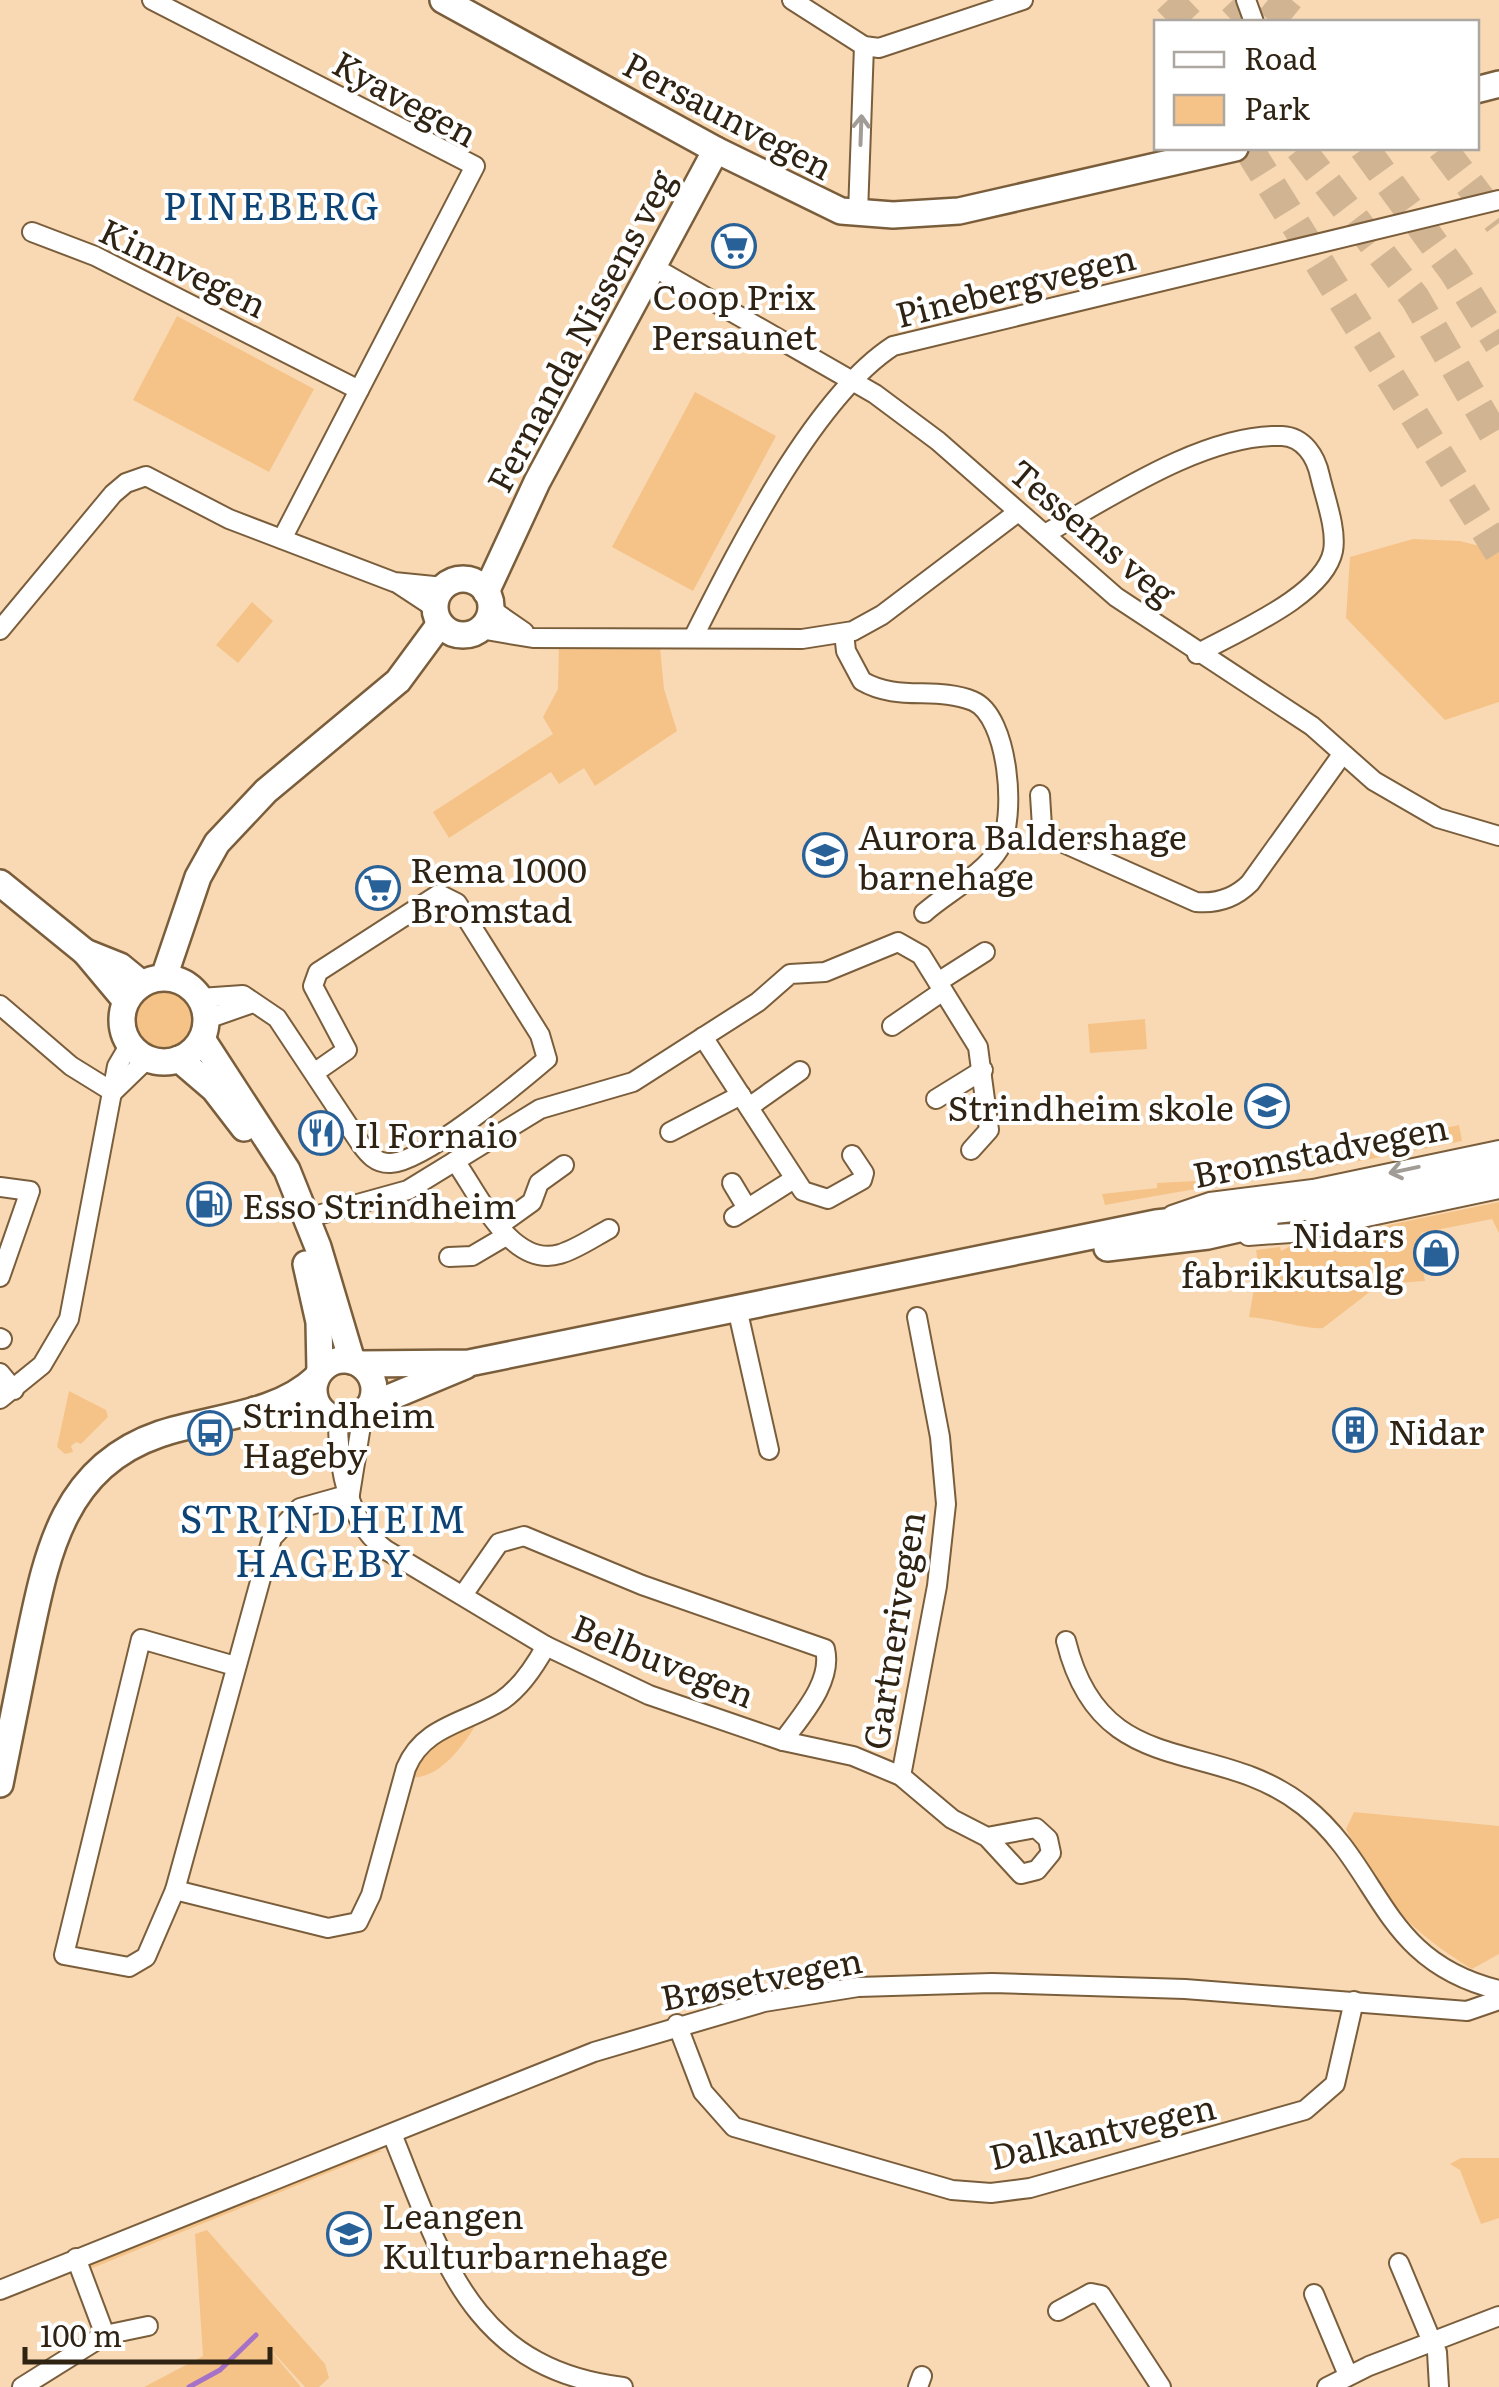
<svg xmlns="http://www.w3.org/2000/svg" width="1499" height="2387" font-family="Literata,serif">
<rect width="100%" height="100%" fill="#f9d9b3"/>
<g fill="#f5c388">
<polygon points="177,316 314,389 269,472 133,400"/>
<polygon points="695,392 776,436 693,591 612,547"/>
<polygon points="1413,539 1460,541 1499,551 1499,702 1445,720 1346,618 1350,557"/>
<polygon points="252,602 273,621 238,663 216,645"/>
<polygon points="659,637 664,689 677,731 595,786 584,768 559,784 551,772 449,838 433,812 553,734 543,717 558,689 559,638"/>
<circle cx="164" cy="1021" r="31"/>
<polygon points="1145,1019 1147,1049 1090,1053 1088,1024"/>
<path d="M1459 1125 1462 1141C1343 1166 1224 1183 1105 1205L1102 1194 1157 1188V1183L1195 1181Z"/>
<path d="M1499 1202V1233L1492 1219 1421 1233 1424 1248 1419 1249 1425 1281 1380 1284 1323 1328C1310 1330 1269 1318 1249 1317L1254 1289 1261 1285 1256 1250 1280 1247 1281 1251 1292 1245Z"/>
<polygon points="69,1391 106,1410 108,1417 81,1444 76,1442 71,1446 73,1452 65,1454 57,1447"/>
<path d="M474 1720 477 1723C464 1745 438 1781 410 1777L420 1752Z"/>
<path d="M1354 1812 1499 1826V1954L1472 1969C1409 1931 1378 1896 1346 1829Z"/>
<polygon points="368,2150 382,2151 85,2271 91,2262"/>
<polygon points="1461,2158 1499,2158 1499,2218 1481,2224 1460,2170 1450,2164"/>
<polygon points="207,2230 325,2364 329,2378 319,2387 305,2387 262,2340 301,2387 144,2387 203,2356 195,2234"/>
</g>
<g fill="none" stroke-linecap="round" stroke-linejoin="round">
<polyline stroke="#a672c8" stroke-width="5" points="189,2387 220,2370 256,2335"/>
<g stroke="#d1b593" stroke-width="30" stroke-dasharray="30 15" stroke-linecap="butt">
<polyline points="1168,0 1189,22"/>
<polyline points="1233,0 1254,22"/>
<polyline points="1268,0 1295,22"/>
<polyline points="1248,148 1499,552"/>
<polyline points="1300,148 1415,298 1499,443"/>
<polyline points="1364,148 1455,273 1499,344"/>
<polyline points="1442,148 1499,223"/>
</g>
<g stroke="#7a5e3c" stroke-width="22">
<g id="street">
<polyline points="152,0 475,166 282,539"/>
<polyline points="792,0 864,46 879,48 1023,0"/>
<polyline points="1246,0 1254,22"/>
<polyline points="858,213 864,46"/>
<polyline points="32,232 95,256 359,390"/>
<polyline points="650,265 875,394 938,441 1116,597 1312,726 1374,781 1438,818 1499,836"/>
<path d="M1045 534C1109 498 1205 433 1282 436 1304 437 1316 457 1320 476 1325 498 1337 529 1333 551 1324 596 1236 632 1197 654"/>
<polyline points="397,583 435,608"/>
<polyline points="491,609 524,632"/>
<polyline points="480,629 533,638 802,639 853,631 882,615 1018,512"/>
<polyline points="0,630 113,494 126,483 146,476 229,519 394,582 444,587"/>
<path d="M844 633 846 651 862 681C898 702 936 686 973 701 1009 716 1017 819 999 849 983 875 946 893 924 913"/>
<path d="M693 638C736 553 813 398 893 346L1499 200"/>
<path d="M1040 795 1042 827 1050 837 1196 902C1218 904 1235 898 1250 883L1341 756"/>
<polyline points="938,982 985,952"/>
<path d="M200 998 243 995 277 1018 360 1143C368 1154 376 1164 391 1163 424 1162 520 1082 547 1059L540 1035 457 903 439 894 318 972 313 986 347 1050 314 1073"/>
<polyline points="0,1005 71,1066 113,1092"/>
<polyline points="207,1019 250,1004"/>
<polyline points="892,1026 943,991"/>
<polyline points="703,1037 803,1191 828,1199 862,1180 864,1173 852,1155"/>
<polyline points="113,1092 147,1059"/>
<polyline points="936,1099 983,1070"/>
<polyline points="749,1107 800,1071"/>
<polyline points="670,1132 741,1095"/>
<path d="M455 1161C478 1193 511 1269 560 1254 577 1249 594 1237 609 1229"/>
<polyline points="732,1183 747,1208"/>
<polyline points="0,1187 30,1191 0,1277"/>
<polyline points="1172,1215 1210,1202 1313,1189 1499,1150"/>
<polyline points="734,1217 794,1179"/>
<polyline points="307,1218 408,1190 540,1109 633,1082 758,1002 790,974 825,972 898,942 921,955 978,1047 989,1130 971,1150"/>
<polyline points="500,1225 532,1202 539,1183 564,1165"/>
<polyline points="1248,1236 1291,1233 1499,1189"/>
<polyline points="449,1257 472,1256 506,1236"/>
<polyline points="737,1308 769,1450"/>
<polyline points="0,1338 2,1339"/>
<polyline points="0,1373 14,1390"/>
<polyline points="0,1399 42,1365 69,1319 117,1066 130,1044"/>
<path d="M338 1419C338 1466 346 1521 386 1550L546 1646 649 1695 783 1741 853 1756 901 1776 952 1819 987 1837 1021 1874 1037 1870 1051 1853 1048 1839 1036 1828 987 1837"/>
<polyline points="350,1494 363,1413"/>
<path d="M463 1595 499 1543 524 1536 642 1585 825 1649C833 1682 801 1716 783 1741"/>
<path d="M1066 1641C1101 1784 1214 1735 1304 1806 1383 1869 1379 1961 1499 1990"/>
<polyline points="235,1666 141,1639 64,1955 129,1967 146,1957 175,1890 272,1538 300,1508 350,1494"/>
<polyline points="901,1776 937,1586 946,1504 940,1437 917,1317"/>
<path d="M175 1890 328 1928 358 1922 371 1895 406 1768C423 1726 466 1723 501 1701 521 1688 535 1666 546 1646"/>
<polyline points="677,2024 703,2092 734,2127 952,2190 991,2193 1030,2188 1305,2110 1335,2084 1354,2001"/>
<path d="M392 2134C442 2257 471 2369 623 2387"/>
<polyline points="1399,2263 1432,2342"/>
<polyline points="0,2290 594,2052 764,2002 858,1987 992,1983 1185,1989 1467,2011 1499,2000"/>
<polyline points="1314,2294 1348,2375"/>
<polyline points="1058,2311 1091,2293 1101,2295 1161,2387"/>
<polyline points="105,2335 148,2326"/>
<polyline points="1437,2352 1439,2387"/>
<polyline points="22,2387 105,2335 76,2258"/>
<polyline points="918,2387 922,2376"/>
<polyline points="1327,2387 1369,2366 1499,2316"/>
</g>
</g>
<g stroke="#7a5e3c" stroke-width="30">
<g id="secondary">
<polyline points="443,0 716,150 841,211 893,215 959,211 1235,148"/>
<polyline points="1476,90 1499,84"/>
<circle cx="463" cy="607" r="28"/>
<polyline points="486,592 537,482 716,150"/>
<polyline points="0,883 85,952 126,1001"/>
<polyline points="85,952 120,966 142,984"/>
<polyline points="164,977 198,877 217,843 266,791 398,681 440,624"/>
<circle cx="164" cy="1020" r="42"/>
<polyline points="202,1039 287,1170 318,1247 352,1361"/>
<polyline points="179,1059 214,1089 244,1128"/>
<polyline points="1313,1210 1499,1170"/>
<polyline points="1107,1248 1208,1236 1265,1223"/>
<polyline points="306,1264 319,1322 320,1371"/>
<circle cx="344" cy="1390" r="30"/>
<polyline points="360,1364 469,1363 1156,1223 1327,1205"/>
<polyline points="369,1406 465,1366"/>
<polyline points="255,1410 330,1417"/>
<path d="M0 1784C9 1739 18 1694 27 1649 46 1559 60 1468 160 1434 210 1417 276 1416 316 1378"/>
</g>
</g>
<use href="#street" stroke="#fff" stroke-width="18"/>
<use href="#secondary" stroke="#fff" stroke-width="25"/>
</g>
<defs><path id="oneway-shaft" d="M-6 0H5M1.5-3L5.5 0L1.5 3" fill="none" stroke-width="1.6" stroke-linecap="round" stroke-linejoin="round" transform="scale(2.5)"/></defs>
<g stroke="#a19c95">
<use href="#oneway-shaft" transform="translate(861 130) rotate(-88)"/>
<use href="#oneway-shaft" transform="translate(1404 1170) rotate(168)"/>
</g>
<defs>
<g id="supermarket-ring" transform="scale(2.25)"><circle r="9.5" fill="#fff" stroke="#286098" stroke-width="1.5"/><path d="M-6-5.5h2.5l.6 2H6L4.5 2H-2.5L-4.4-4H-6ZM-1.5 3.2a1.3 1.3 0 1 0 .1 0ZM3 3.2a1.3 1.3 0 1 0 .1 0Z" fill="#286098"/></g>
<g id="school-ring" transform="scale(2.25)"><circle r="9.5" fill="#fff" stroke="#286098" stroke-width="1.5"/><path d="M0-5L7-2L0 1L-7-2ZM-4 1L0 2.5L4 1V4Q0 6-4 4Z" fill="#286098"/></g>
<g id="restaurant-ring" transform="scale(2.25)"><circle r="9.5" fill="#fff" stroke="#286098" stroke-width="1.5"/><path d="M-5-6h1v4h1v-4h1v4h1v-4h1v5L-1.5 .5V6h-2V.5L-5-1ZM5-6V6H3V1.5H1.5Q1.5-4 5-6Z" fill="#286098"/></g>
<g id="fuel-ring" transform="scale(2.25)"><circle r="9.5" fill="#fff" stroke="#286098" stroke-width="1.5"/><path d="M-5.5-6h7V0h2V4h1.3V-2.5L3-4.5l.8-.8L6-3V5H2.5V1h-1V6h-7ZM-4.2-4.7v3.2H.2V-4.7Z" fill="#286098"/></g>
<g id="shop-ring" transform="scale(2.25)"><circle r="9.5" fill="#fff" stroke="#286098" stroke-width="1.5"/><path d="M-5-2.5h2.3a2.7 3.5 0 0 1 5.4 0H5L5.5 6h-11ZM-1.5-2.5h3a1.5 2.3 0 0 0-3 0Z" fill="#286098"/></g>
<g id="building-ring" transform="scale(2.25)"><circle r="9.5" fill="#fff" stroke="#286098" stroke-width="1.5"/><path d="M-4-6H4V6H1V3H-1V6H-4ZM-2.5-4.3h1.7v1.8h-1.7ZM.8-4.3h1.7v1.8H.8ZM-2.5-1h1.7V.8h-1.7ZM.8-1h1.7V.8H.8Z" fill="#286098"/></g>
<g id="bus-ring" transform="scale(2.25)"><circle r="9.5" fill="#fff" stroke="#286098" stroke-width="1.5"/><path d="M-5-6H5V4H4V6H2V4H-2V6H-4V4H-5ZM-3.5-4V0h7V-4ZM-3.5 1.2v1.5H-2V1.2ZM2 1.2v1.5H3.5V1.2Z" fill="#286098"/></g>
</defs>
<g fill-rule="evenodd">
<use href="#supermarket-ring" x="734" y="246"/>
<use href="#school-ring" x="825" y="855"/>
<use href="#supermarket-ring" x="378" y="888"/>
<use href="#school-ring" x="1267" y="1106"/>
<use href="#restaurant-ring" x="321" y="1133"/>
<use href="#fuel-ring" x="209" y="1204"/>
<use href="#shop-ring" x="1436" y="1253"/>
<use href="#building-ring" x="1355" y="1430"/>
<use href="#bus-ring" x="210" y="1433"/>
<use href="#school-ring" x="349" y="2234"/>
</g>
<g text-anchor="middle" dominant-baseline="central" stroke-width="8" stroke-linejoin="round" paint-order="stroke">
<g font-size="35" fill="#2f2314" stroke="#fff">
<text transform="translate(406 97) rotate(29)">Kyavegen</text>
<text transform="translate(729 114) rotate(28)">Persaunvegen</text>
<text transform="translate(184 266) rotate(26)">Kinnvegen</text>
<text transform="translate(1015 284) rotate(-14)">Pinebergvegen</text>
<text transform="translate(579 330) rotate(-62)">Fernanda Nissens veg</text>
<text transform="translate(1094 531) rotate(40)">Tessems veg</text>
<text transform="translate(1320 1149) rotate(-11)">Bromstadvegen</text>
<text transform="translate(892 1630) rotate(-81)">Gartnerivegen</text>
<text transform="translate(664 1659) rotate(22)">Belbuvegen</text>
<text transform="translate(761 1977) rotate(-11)">Brøsetvegen</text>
<text transform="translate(1102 2130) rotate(-13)">Dalkantvegen</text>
</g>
<g font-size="35" fill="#2f2314" stroke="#fff" text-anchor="start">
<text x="734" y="295" text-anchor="middle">Coop Prix<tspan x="734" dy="40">Persaunet</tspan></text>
<text x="858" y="835">Aurora Baldershage<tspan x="858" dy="40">barnehage</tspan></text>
<text x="410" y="868">Rema 1000<tspan x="410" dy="40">Bromstad</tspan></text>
<text x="1234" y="1106" text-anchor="end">Strindheim skole</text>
<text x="354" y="1133">Il Fornaio</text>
<text x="242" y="1204">Esso Strindheim</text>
<text x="1404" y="1233" text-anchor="end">Nidars<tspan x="1404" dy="40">fabrikkutsalg</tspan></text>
<text x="242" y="1413">Strindheim<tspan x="242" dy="40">Hageby</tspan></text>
<text x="1388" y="1430">Nidar</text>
<text x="382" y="2214">Leangen<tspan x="382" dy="40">Kulturbarnehage</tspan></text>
</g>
<g font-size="38" letter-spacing="2.5" fill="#0e4475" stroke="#fff">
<text x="272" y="203">PINEBERG</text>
<text x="324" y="1516">STRINDHEIM<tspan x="324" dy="44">HAGEBY</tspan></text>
</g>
</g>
<rect x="1154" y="20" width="325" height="130" fill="#ffffff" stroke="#aca7a1" stroke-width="2.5"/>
<rect x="1174" y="52" width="50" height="15" fill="#ffffff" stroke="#aca7a1" stroke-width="2.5"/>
<text x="1244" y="70" font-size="30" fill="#2f2314">Road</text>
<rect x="1174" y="95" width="50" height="30" fill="#f5c388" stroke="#aca7a1" stroke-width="2.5"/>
<text x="1244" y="120" font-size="30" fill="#2f2314">Park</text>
<path d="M25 2347v15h245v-15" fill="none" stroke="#2f2314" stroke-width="5"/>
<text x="40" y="2347" font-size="30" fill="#2f2314" stroke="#ffffff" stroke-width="8" paint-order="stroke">100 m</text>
</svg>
